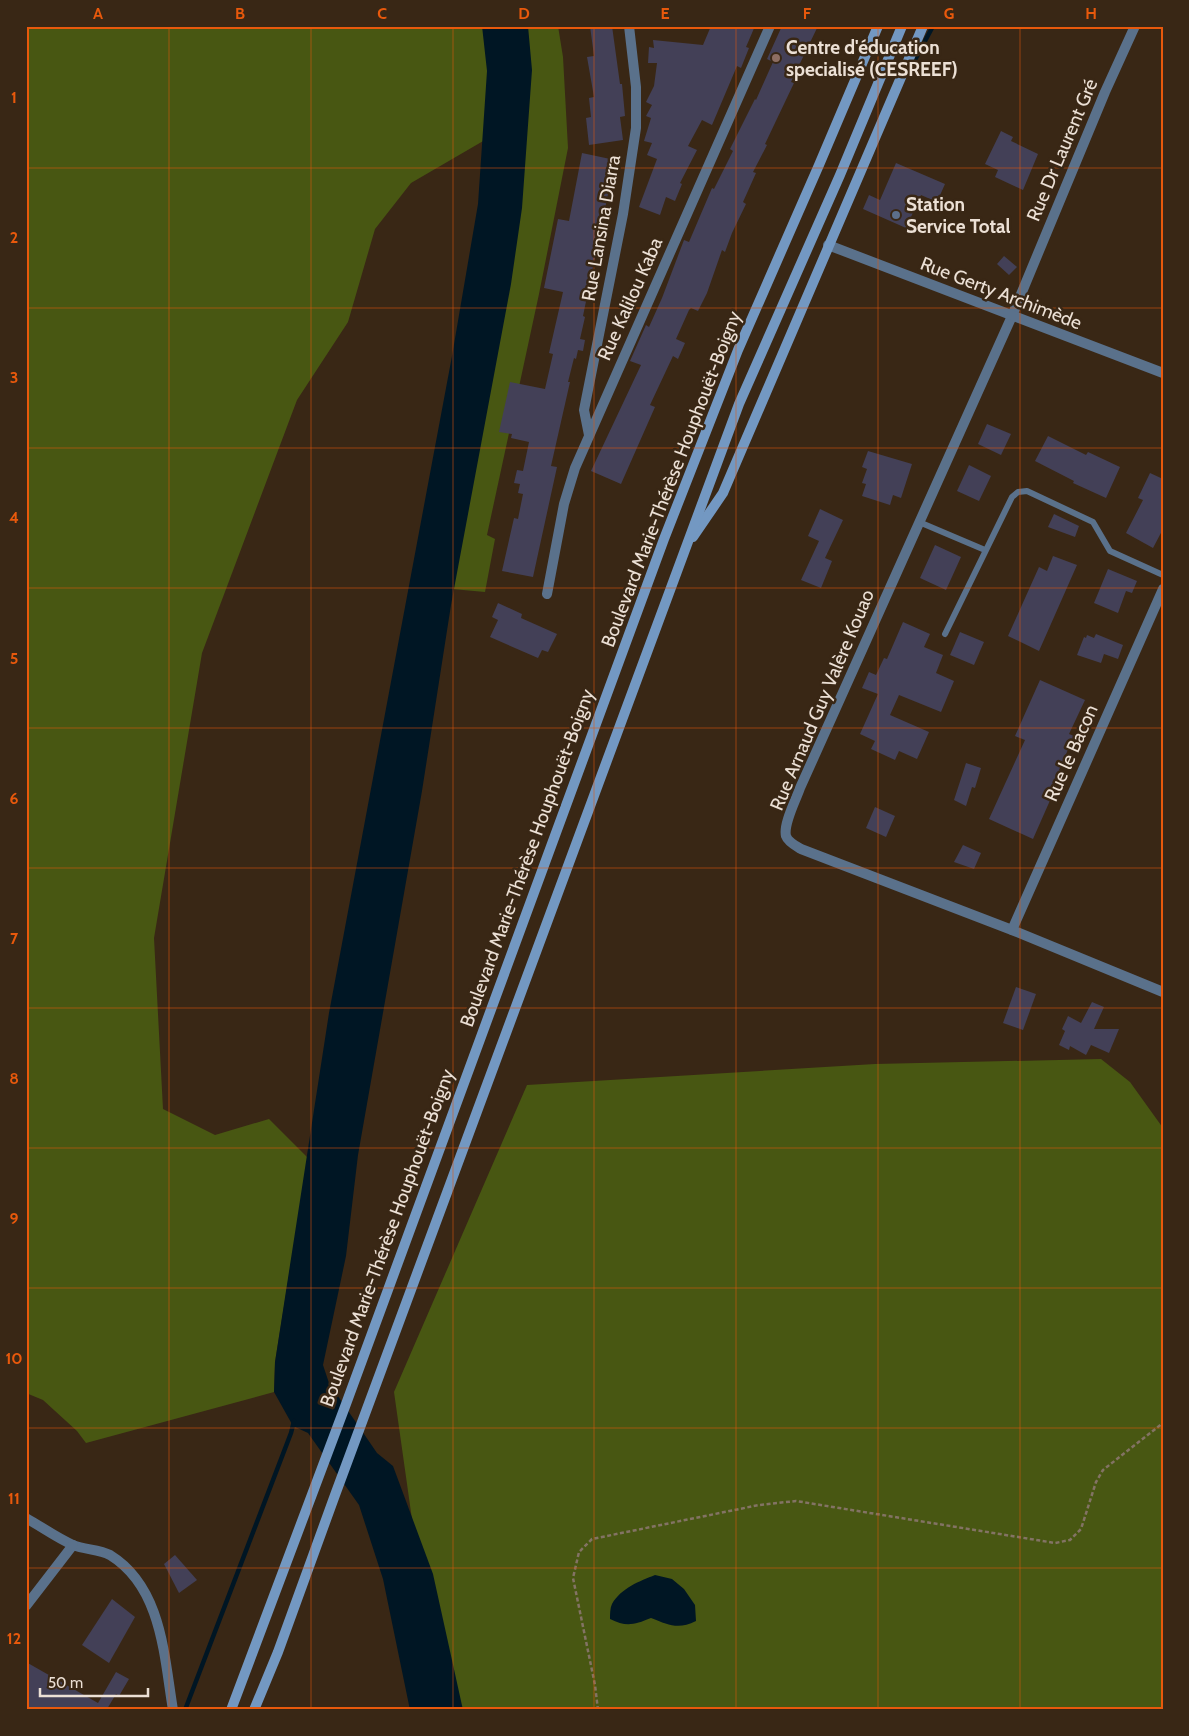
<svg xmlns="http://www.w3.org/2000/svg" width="1189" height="1736" font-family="Cabin,sans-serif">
<rect width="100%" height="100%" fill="#392715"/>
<g fill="#485712">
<polygon points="26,26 558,26 563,57 568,148 539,294 487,535 495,539 485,592 430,587 509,126 411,183 375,229 348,322 297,400 202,653 154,938 163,1109 215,1135 269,1119 308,1158 275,1362 274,1392 86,1443 77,1431 43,1400 26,1393"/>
<polygon points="1101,1059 1130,1082 1163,1128 1163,1710 437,1710 435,1682 394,1392 527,1085 875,1064"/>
</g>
<g fill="#001624">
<polygon points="482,26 528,26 532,70 522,208 511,284 451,605 422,791 358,1155 346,1256 323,1365 329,1383 377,1453 393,1466 433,1574 463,1710 410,1710 383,1579 359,1505 308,1433 293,1426 274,1392 275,1362 329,1013 452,356 478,204 487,71"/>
<path d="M655 1575 672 1579 684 1589 695 1605 696 1621C678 1630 669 1625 651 1618 634 1625 626 1627 610 1619 610 1614 610 1608 612 1604 621 1588 640 1581 655 1575Z"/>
</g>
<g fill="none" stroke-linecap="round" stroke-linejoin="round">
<g stroke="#001624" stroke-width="4.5">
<polyline points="916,58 933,26"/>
<polyline points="185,1710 291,1433 294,1421"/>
</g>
</g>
<g fill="#434057">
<polygon points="590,26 612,26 620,84 622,84 625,116 620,117 623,140 589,145 586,118 591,117 589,98 594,97 587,57 594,56"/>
<polygon points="711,26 755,26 746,47 749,48 741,68 737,66 712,125 702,120 688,146 697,150 680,183 682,184 675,201 666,197 660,215 639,207 657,159 647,155 652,143 644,141 651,118 646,116 652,105 646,102 654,86 657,63 648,63 649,47 654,48 653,40 703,45"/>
<polygon points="782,26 818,26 791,82 794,83 765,144 767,145 753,172 756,173 743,202 746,204 732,233 725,252 722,250 707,293 698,311 691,308 689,310 676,339 685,343 678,359 673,356 650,405 655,407 621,484 591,471 641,365 630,361 646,325 649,327 662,298 684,240 689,242 712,188 714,189 733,151 730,149 755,99 756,100 773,62 767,59"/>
<polygon points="1001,131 1013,137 1011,141 1038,154 1023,190 995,177 998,170 985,164"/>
<polygon points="582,153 615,160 583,316 585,317 580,339 585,340 583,351 578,350 576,359 574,358 568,382 570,382 551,466 557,467 533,577 502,571 514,518 518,519 523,494 518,493 520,484 514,483 517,470 523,471 529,442 511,438 512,434 499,432 510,382 545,389 553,354 549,353 563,292 544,288 558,219 569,221"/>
<polygon points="896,163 945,184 937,202 921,195 906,228 863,209 869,195 880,200"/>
<polygon points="1004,256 1017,267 1009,275 997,264"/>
<polygon points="987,424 1011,434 1001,455 978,444"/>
<polygon points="1048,436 1086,455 1088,452 1120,467 1106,498 1073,483 1074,481 1035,461"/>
<polygon points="868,451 912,464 901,498 893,495 890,505 862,496 866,484 862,483 867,469 862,467"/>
<polygon points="969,465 991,476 979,501 957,491"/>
<polygon points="1150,473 1163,479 1163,529 1153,548 1126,533 1143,500 1138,498"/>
<polygon points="820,509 843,520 825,558 832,561 821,588 801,580 819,541 808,536"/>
<polygon points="1054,514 1079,526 1075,537 1048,527"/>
<polygon points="935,545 961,557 946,590 920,578"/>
<polygon points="1053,556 1077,565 1039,651 1008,636 1039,567 1047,571"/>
<polygon points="1108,569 1137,581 1132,593 1126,591 1118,613 1094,603"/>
<polygon points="498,603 522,614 521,618 557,634 548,652 542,650 538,658 490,637 498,620 492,617"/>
<polygon points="903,622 930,634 924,647 943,655 936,673 954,681 941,712 899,695 890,715 929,732 917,759 899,751 895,760 871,749 875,741 860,734 878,694 862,688 869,672 876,675 884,658 887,659"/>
<polygon points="960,632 984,642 974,665 950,655"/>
<polygon points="1096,634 1123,645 1118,659 1104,654 1101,663 1077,655 1084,637 1086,638 1087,635 1094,638"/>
<polygon points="1040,680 1085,700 1069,734 1074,736 1059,770 1063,771 1033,839 989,819 1025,740 1015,736"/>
<polygon points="966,763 981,768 975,788 972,787 966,806 954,800"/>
<polygon points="875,807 895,816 886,837 866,828"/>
<polygon points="963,845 981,853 974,869 954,862"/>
<polygon points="1016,987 1036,994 1023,1030 1003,1023"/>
<polygon points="1092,1002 1104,1007 1094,1029 1119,1029 1109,1053 1091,1045 1086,1055 1070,1046 1069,1050 1059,1045 1065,1031 1062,1029 1068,1016 1081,1023"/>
<polygon points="175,1555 197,1580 179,1593 164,1564"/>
<polygon points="112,1599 135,1617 109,1663 82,1645"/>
<polygon points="26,1662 98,1703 116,1672 129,1679 119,1696 116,1694 107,1709 109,1710 26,1710"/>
</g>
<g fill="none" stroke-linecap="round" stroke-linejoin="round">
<polyline stroke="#837364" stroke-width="2.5" stroke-dasharray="4 2.5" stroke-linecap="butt" points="598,1710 595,1685 573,1578 579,1552 592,1539 759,1505 796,1501 1055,1543 1070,1540 1081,1529 1096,1482 1103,1470 1163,1423"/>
<g stroke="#5a718b" stroke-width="6">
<polyline points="919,522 985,550"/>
<polyline points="945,634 1012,497 1018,492 1027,491 1093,522 1110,551 1163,575"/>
</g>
<g stroke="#5a718b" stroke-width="10">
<path d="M1135 26 1105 92 1012 316 800 788C796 800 783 824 786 836 788 842 796 846 801 849L1012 930 1163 992"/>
<polyline points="828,245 1163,373"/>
<polyline points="589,435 584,410 623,214 636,128 636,87 629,26"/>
<polyline points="547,594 564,504 575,468 770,26"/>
<polyline points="1012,930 1163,589"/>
<path d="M26 1518C42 1527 57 1538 73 1545 85 1550 99 1549 110 1555 162 1587 164 1656 173 1710"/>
<polyline points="26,1606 73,1545"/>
</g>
<g stroke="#7398c2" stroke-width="10">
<polyline points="693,537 723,493 923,26"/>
<polyline points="231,1710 346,1404 664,539 738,350 819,165 878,26"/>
<polyline points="254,1710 278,1652 335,1495 739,404 840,175 902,26"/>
</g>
</g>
<path fill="none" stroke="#e8590c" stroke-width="1" stroke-opacity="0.55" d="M169 26V1710M311 26V1710M453 26V1710M594 26V1710M736 26V1710M878 26V1710M1020 26V1710M26 168H1163M26 308H1163M26 448H1163M26 588H1163M26 728H1163M26 868H1163M26 1008H1163M26 1148H1163M26 1288H1163M26 1428H1163M26 1568H1163"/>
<circle fill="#8d6e63" stroke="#392715" stroke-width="2" cx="776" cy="58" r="5"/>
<circle fill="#5c6f8a" stroke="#392715" stroke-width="2" cx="896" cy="215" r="5"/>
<g text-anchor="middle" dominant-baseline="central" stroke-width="5" stroke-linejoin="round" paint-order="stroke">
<g font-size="19" font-weight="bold" fill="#ece0d5" stroke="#392715" text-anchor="start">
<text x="786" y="47">Centre d'éducation<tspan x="786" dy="22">specialisé (CESREEF)</tspan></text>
<text x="906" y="204">Station<tspan x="906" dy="22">Service Total</tspan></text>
</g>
<g font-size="19" fill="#ece0d5" stroke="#392715">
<text transform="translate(1062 150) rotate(-67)">Rue Dr Laurent Gré</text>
<text transform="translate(601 228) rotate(-80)">Rue Lansina Diarra</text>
<text transform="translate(1001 293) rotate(21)">Rue Gerty Archimède</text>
<text transform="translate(630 299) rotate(-66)">Rue Kalilou Kaba</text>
<text transform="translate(671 479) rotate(-69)">Boulevard Marie-Thérèse Houphouët-Boigny</text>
<text transform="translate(822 700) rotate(-67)">Rue Arnaud Guy Valère Kouao</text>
<text transform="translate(1071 753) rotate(-66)">Rue le Bacon</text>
<text transform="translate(527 858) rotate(-70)">Boulevard Marie-Thérèse Houphouët-Boigny</text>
<text transform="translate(387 1238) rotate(-70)">Boulevard Marie-Thérèse Houphouët-Boigny</text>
</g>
</g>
<rect width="1189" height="1736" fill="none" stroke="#392715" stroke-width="55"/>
<path d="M40 1688v8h108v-8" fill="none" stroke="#ece0d5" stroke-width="2.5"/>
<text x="48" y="1688" font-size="15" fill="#ece0d5" stroke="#392715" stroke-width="4" paint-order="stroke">50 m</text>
<rect x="28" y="28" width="1134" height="1680" fill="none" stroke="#e8590c" stroke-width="2"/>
<g font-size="16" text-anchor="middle" font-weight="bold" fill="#e8590c">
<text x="98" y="19">A</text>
<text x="240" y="19">B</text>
<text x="382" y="19">C</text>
<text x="524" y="19">D</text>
<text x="665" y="19">E</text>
<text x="807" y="19">F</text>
<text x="949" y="19">G</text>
<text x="1091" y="19">H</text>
<text x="14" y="103">1</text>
<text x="14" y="243">2</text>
<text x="14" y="383">3</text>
<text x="14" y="523">4</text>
<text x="14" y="664">5</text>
<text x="14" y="804">6</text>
<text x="14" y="944">7</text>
<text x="14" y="1084">8</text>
<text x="14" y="1224">9</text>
<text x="14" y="1364">10</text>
<text x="14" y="1504">11</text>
<text x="14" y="1644">12</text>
</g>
</svg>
